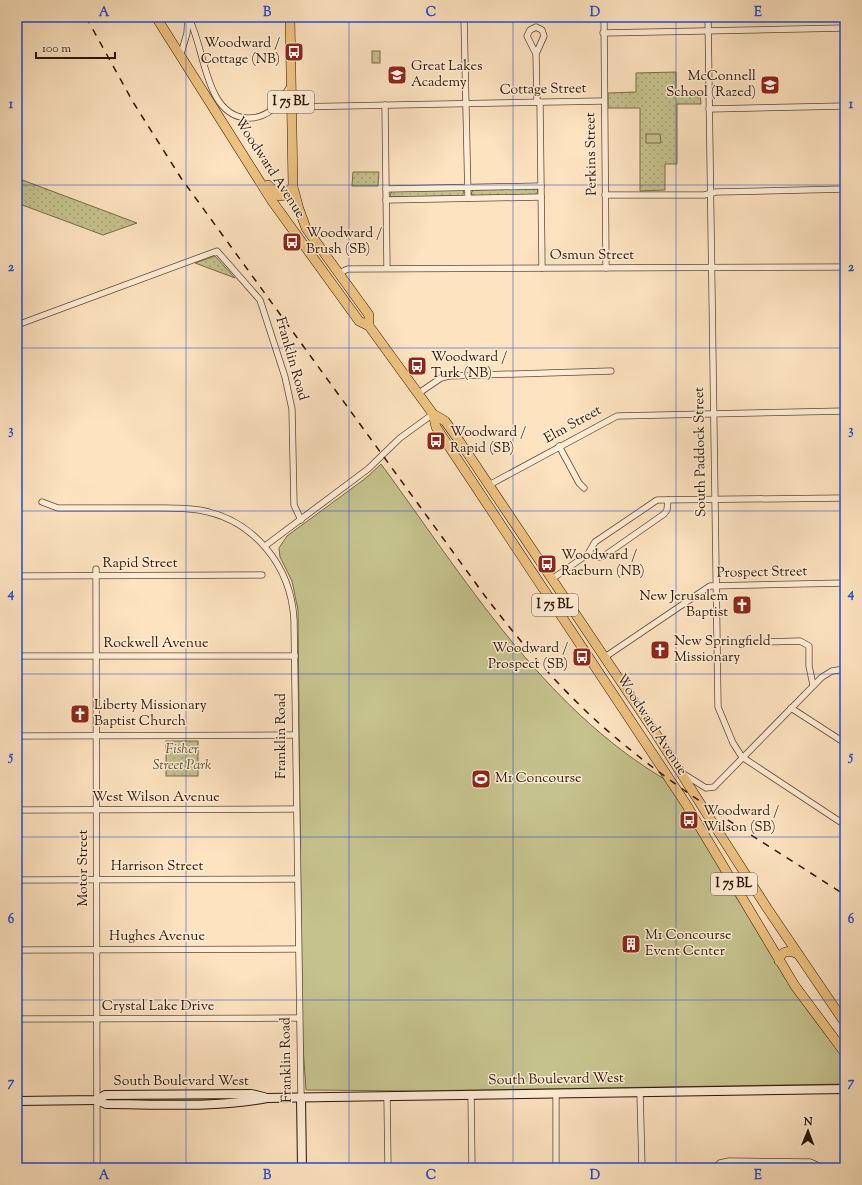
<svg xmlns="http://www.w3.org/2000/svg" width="862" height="1185" font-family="'Sorts Mill Goudy',serif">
<defs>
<pattern id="grass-dots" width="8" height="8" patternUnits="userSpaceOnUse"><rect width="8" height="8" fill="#c5c28e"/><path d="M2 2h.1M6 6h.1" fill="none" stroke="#a9a679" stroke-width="1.8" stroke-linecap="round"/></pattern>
</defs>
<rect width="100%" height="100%" fill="#fde3c0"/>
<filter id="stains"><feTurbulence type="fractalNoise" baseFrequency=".005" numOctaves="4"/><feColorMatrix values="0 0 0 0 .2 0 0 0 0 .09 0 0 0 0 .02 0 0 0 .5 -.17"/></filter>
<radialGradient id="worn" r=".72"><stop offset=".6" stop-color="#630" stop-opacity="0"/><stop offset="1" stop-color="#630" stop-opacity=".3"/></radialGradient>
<g fill="url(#grass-dots)" stroke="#786b48">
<rect x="372" y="51" width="8" height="12"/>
<polygon points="676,72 676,94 700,93 701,104 677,104 677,164 665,164 665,190 640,191 640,108 608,108 608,93 636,92 636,73"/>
<polygon points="353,172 379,172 378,186 352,186"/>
<polygon points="17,178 137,223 103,235 17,203"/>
<polygon points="536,188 538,191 535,195 475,196 471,194 473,190"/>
<polygon points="462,190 464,192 462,196 392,197 390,195 392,191"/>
<polygon points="215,256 233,276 235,278 195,263"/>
<rect x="166" y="741" width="32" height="35"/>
<polygon points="251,1096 225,1100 107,1102 104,1098"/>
</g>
<g fill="#c5c28e" stroke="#786b48">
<polygon points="646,134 660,134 661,143 646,143"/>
<path d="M381 464C464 577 542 707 666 780L845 1061V1084L417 1091 306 1090 302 1032 298 610 292 581 280 557 279 548 287 536 366 478Z"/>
</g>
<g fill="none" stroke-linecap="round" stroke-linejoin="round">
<g stroke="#604832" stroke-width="7">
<g id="street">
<path d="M188 17C205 45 204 116 247 118 270 119 280 102 291 85"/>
<polyline points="464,17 468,198"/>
<polyline points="604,17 606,268"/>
<polyline points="708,17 718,707 733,743 742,757 845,825"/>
<polyline points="603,33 845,28"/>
<polyline points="536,54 527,36 530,30 536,27 542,30 544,36 536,54 537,102"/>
<polyline points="180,57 187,33 188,17"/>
<polyline points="540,102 542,268"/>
<polyline points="385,105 387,268"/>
<polyline points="291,107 603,101"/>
<polyline points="709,109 845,106"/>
<polyline points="386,189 541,186"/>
<polyline points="605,195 704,195 716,192 845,189"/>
<polyline points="386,200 541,197"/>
<polyline points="339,273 348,269 845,267"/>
<polyline points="17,325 217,251 260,300 285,377 292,409 294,505 301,520"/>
<polyline points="419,393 441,378 449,376 611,371"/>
<polyline points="559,446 579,483 584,488"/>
<polyline points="489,485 617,416 845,411"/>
<path d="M42 502 58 508C88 508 117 508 147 508 164 508 182 507 199 510 253 519 291 565 294 620L301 1097"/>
<polyline points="265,546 368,469 400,438 433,414"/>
<polyline points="588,554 599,557 604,556 664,514 667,510 668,500"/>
<polyline points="96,569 97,1168"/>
<polyline points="17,576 262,575"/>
<polyline points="552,579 588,554 595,542 657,500 845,498"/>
<polyline points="764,642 800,641 809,646 809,666 813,685"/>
<polyline points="17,656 295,656"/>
<polyline points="605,657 710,586 845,583"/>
<polyline points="791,708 845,743"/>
<polyline points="17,736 295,735"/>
<polyline points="682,773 706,788 714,787 822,677 832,671 845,669"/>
<polyline points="17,810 296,809"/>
<polyline points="17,880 297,879"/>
<polyline points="17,950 298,949"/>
<polyline points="17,1019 299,1018"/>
<polyline points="640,1092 642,1168"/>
<polyline points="556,1093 556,1168"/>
<polyline points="471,1095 472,1168"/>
<polyline points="387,1096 388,1168"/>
<polyline points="715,1168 720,1163 729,1161 810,1162 823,1168"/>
</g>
</g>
<g stroke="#2b1403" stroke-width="10">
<g id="secondary">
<polyline points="301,1097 302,1168"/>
<path d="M97 1100 106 1104C156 1104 219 1108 267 1098L845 1089"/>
<polyline points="17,1101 97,1100 105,1095 251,1094 264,1097"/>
</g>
</g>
<g stroke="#2b1403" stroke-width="10">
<g id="primary">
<polyline points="156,17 272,201 359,321 369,326 433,414 436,427 442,436 686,804 795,986 845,1053"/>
<polyline points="290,17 293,187 299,209 306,228 369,315 369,326"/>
<polyline points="268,185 279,196 285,195 293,187"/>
<polyline points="433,414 445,421 460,442 656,734 767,908 845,1023"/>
<path d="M779 961C781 950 789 950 798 954"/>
</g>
</g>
<use href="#street" stroke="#feedd6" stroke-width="5.5"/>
<use href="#secondary" stroke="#feedd6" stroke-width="8"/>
<use href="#primary" stroke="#eec280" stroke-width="9"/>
<path stroke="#2b1403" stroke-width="1.5" stroke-dasharray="7 7" stroke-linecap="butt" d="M86 17 133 102 181 178 485 596C524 647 566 696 616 738 686 797 768 845 845 895"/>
</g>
<path fill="none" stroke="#1d4ed8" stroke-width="1" stroke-opacity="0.55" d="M186 17V1168M349 17V1168M513 17V1168M676 17V1168M17 185H845M17 348H845M17 511H845M17 674H845M17 837H845M17 1000H845"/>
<defs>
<g id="bus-square" transform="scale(1)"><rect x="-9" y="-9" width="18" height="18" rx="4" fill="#8f2418" stroke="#feedd6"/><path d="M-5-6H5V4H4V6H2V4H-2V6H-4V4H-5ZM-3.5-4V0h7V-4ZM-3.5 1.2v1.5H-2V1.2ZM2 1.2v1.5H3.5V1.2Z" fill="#fff"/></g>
<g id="school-square" transform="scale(1)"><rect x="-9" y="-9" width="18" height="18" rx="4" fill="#8f2418" stroke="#feedd6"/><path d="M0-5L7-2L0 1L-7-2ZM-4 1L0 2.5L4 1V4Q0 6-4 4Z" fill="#fff"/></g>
<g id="church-square" transform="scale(1)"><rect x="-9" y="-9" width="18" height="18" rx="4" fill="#8f2418" stroke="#feedd6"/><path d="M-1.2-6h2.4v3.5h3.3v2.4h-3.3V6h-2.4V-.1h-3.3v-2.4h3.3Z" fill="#fff"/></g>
<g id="stadium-square" transform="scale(1)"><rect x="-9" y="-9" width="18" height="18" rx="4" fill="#8f2418" stroke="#feedd6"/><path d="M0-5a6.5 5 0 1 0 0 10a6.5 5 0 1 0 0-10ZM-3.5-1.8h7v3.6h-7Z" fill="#fff"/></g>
<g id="building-square" transform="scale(1)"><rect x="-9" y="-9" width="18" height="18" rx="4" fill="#8f2418" stroke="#feedd6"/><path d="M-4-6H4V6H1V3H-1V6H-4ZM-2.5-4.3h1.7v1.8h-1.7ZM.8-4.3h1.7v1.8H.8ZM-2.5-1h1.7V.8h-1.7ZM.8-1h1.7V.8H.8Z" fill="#fff"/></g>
</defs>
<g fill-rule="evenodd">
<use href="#bus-square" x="294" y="52"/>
<use href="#school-square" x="397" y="75"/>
<use href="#school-square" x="770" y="85"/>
<use href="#bus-square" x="292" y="242"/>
<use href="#bus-square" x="417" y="366"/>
<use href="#bus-square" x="436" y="441"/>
<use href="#bus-square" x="547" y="564"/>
<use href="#church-square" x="742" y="605"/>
<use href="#church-square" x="660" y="650"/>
<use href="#bus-square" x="582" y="657"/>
<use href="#church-square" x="80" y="714"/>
<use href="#stadium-square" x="481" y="779"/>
<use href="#bus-square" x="689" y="820"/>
<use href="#building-square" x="631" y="944"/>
</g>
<g text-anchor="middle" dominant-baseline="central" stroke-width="3" stroke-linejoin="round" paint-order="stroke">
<g fill="#feedd6" stroke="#6a5542" stroke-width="1">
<rect x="268" y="91" width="46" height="22" rx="3"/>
<rect x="532" y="594" width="46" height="22" rx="3"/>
<rect x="711" y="873" width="46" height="22" rx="3"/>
</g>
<g font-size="13" font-weight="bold" fill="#2b1403">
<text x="291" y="102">I 75 BL</text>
<text x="555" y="605">I 75 BL</text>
<text x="734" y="884">I 75 BL</text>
</g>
<g font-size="14" fill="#2b1403" stroke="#feedd6" text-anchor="start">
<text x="280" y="44" text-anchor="end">Woodward /<tspan x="280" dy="16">Cottage (NB)</tspan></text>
<text x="411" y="67">Great Lakes<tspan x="411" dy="16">Academy</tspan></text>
<text x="756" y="77" text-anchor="end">McConnell<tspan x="756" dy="16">School (Razed)</tspan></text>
<text x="306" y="234">Woodward /<tspan x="306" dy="16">Brush (SB)</tspan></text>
<text x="431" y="358">Woodward /<tspan x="431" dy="16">Turk (NB)</tspan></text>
<text x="450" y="433">Woodward /<tspan x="450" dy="16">Rapid (SB)</tspan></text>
<text x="561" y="556">Woodward /<tspan x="561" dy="16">Raeburn (NB)</tspan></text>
<text x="728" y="597" text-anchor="end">New Jerusalem<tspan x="728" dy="16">Baptist</tspan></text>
<text x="674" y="642">New Springfield<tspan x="674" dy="16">Missionary</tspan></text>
<text x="568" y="649" text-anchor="end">Woodward /<tspan x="568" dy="16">Prospect (SB)</tspan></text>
<text x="94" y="706">Liberty Missionary<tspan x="94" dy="16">Baptist Church</tspan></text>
<text x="495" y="779">M1 Concourse</text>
<text x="703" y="812">Woodward /<tspan x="703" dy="16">Wilson (SB)</tspan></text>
<text x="645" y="936">M1 Concourse<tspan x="645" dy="16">Event Center</tspan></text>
</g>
<g font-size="14" fill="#2b1403" stroke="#feedd6">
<text transform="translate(543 90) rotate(-1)">Cottage Street</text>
<text transform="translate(592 154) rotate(-91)">Perkins Street</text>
<text transform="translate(269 168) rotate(57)">Woodward Avenue</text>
<text x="592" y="256">Osmun Street</text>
<text transform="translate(291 359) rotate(74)">Franklin Road</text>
<text transform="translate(573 425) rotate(-29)">Elm Street</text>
<text transform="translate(701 452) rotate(-91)">South Paddock Street</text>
<text x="140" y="564">Rapid Street</text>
<text transform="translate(762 573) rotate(-1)">Prospect Street</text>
<text x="156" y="644">Rockwell Avenue</text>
<text transform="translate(651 725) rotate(57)">Woodward Avenue</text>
<text transform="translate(282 736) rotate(-90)">Franklin Road</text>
<text x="156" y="798">West Wilson Avenue</text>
<text x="157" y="867">Harrison Street</text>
<text transform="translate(84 868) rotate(-90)">Motor Street</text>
<text x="157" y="937">Hughes Avenue</text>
<text x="158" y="1007">Crystal Lake Drive</text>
<text transform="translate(287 1060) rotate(-91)">Franklin Road</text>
<text transform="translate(556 1080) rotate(-1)">South Boulevard West</text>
<text x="181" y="1082">South Boulevard West</text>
</g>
<g font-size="14" font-style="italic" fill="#615134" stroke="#feedd6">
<text x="182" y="750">Fisher<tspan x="182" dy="16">Street Park</tspan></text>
</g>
</g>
<rect width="862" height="1185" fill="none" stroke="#fde3c0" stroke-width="44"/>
<g transform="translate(808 1131) rotate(1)" stroke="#feedd6" stroke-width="3" paint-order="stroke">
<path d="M0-3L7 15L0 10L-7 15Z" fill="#2b1403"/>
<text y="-6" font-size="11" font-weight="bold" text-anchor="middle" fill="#2b1403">N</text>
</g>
<path d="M36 52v6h79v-6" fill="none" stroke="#2b1403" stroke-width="2"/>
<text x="42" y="52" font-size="12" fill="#2b1403" stroke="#feedd6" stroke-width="3" paint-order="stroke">100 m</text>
<rect x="22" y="22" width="818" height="1141" fill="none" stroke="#1d4ed8" stroke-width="1.5"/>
<g font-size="13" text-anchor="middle" font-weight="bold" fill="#1d4ed8">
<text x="104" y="16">A</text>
<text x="267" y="16">B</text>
<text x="431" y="16">C</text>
<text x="595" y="16">D</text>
<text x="758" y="16">E</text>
<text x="11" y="108">1</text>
<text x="851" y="108">1</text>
<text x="11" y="271">2</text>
<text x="851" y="271">2</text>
<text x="11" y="434">3</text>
<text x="851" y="434">3</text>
<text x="11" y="597">4</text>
<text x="851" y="597">4</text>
<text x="11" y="760">5</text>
<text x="851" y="760">5</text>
<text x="11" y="923">6</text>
<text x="851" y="923">6</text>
<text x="11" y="1086">7</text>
<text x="851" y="1086">7</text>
<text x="104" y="1179">A</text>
<text x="267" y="1179">B</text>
<text x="431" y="1179">C</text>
<text x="595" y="1179">D</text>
<text x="758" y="1179">E</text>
</g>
<rect width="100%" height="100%" filter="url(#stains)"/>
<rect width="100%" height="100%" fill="url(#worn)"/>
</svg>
